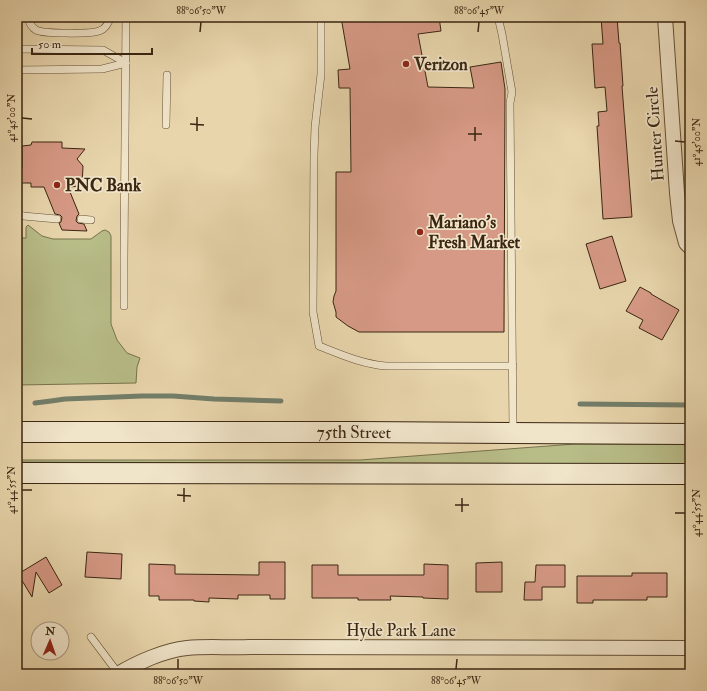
<svg xmlns="http://www.w3.org/2000/svg" width="707" height="691" font-family="'IM FELL Double Pica',serif">
<rect width="100%" height="100%" fill="#e8d5ac"/>
<filter id="stains"><feTurbulence type="fractalNoise" baseFrequency=".005" numOctaves="4"/><feColorMatrix values="0 0 0 0 .2 0 0 0 0 .09 0 0 0 0 .02 0 0 0 .5 -.17"/></filter>
<radialGradient id="worn" r=".72"><stop offset=".6" stop-color="#630" stop-opacity="0"/><stop offset="1" stop-color="#630" stop-opacity=".3"/></radialGradient>
<g fill="#b8bd88" stroke="#79724d">
<polygon points="28,225 42,236 53,239 91,239 102,231 105,230 109,232 111,236 111,324 117,340 127,353 140,358 137,367 136,383 17,385 17,238 26,238 26,227"/>
<polygon points="575,444 690,444 690,464 17,462 17,460 360,460"/>
</g>
<g fill="none" stroke-linecap="round" stroke-linejoin="round">
<g stroke="#727e6a" stroke-width="5">
<polyline points="35,403 51,401 65,399 142,396 173,396 214,399 281,401"/>
<polyline points="580,404 690,405"/>
</g>
</g>
<g fill="#d69985" stroke="#3a2612">
<polygon points="341,17 439,17 441,31 418,34 428,87 474,88 470,67 501,62 505,89 504,332 359,332 348,326 336,317 336,312 333,302 334,296 336,291 336,172 351,172 350,88 339,88 338,70 350,69"/>
<polygon points="601,17 617,17 619,43 620,43 623,86 622,86 632,217 603,219 597,126 599,126 598,112 607,111 605,87 595,88 592,44 603,44"/>
<polygon points="32,142 62,142 62,148 85,149 77,159 83,166 82,186 68,187 79,214 77,216 76,221 78,223 84,224 87,231 62,230 59,223 61,222 62,217 60,215 55,214 44,187 31,187 31,183 17,183 17,169 22,168 22,146 31,145"/>
<polygon points="612,236 626,281 600,289 586,244"/>
<polygon points="640,287 651,293 651,294 679,310 662,340 639,328 643,320 626,311"/>
<polygon points="87,552 122,554 121,579 85,577"/>
<polygon points="46,557 62,585 49,593 36,572 32,597 18,574"/>
<polygon points="259,562 285,562 285,599 270,599 270,595 238,595 238,599 209,598 209,602 194,601 194,600 159,600 159,596 149,596 149,564 175,565 175,574 259,575"/>
<polygon points="502,562 502,592 476,592 476,563"/>
<polygon points="424,564 448,565 448,599 423,598 423,597 390,596 391,600 358,600 358,598 312,598 312,565 338,565 338,575 424,575"/>
<polygon points="536,565 565,565 565,587 542,587 542,600 524,600 525,582 535,582"/>
<polygon points="632,573 667,573 667,597 647,597 647,600 593,600 593,603 577,603 577,576 632,576"/>
</g>
<g fill="none" stroke-linecap="round" stroke-linejoin="round">
<g stroke="#665238" stroke-width="8">
<g id="service">
<path d="M28 17C29 22 31 27 36 30 43 34 91 34 99 31 105 29 109 23 110 17"/>
<path d="M321 17V74L315 127 314 155 313 312 319 346C342 355 362 364 386 366H513"/>
<polyline points="498,17 502,34 512,92 510,103 513,431"/>
<polyline points="17,49 103,50 126,63"/>
<polyline points="17,70 102,69 126,63"/>
<polyline points="166,125 167,75"/>
<polyline points="17,213 23,216 57,219"/>
<polyline points="81,219 91,220"/>
<polyline points="124,306 124,259 126,17"/>
<polyline points="91,637 118,673"/>
</g>
</g>
<g stroke="#665238" stroke-width="16">
<g id="minor">
<polyline points="665,17 677,193 680,221 686,243 690,247"/>
<path d="M118 674C136 663 165 650 187 648 208 646 229 648 250 647L690 648"/>
</g>
</g>
<g stroke="#3a2612" stroke-width="22">
<g id="secondary">
<path id="s1" d="M17 432H359L690 434"/>
<polyline points="17,473 690,474"/>
</g>
</g>
<use href="#service" stroke="#f0e4c9" stroke-width="7"/>
<use href="#minor" stroke="#f0e4c9" stroke-width="14"/>
<use href="#secondary" stroke="#f0e4c9" stroke-width="20"/>
</g>
<path fill="none" stroke="#3a2612" stroke-width="1.5" d="M200 32 201 22M478 32 479 22M22 118 32 119M190 124 204 125M197 131V117M468 134H482M475 141V127M675 141 685 142M22 490H32M177 495 191 496M184 502V488M455 505H469M462 512V498M675 513H685M178 669V659M456 669 457 659"/>
<g fill="#8f2418" stroke="#f0e4c9" stroke-width="1.5">
<circle cx="406" cy="64" r="4"/>
<circle cx="57" cy="185" r="4"/>
<circle cx="420" cy="232" r="4"/>
</g>
<g text-anchor="middle" dominant-baseline="central" stroke-width="3.5" stroke-linejoin="round" paint-order="stroke">
<g font-size="17" font-weight="bold" fill="#3a2612" stroke="#f0e4c9" text-anchor="start">
<text x="414" y="64">Verizon</text>
<text x="65" y="185">PNC Bank</text>
<text x="428" y="222">Mariano's<tspan x="428" dy="20">Fresh Market</tspan></text>
</g>
<g font-size="17" fill="#3a2612" stroke="#f0e4c9">
<text transform="translate(655 134) rotate(-94)">Hunter Circle</text>
<text stroke="none"><textPath href="#s1" startOffset="337">75th Street</textPath></text>
<text x="401" y="630">Hyde Park Lane</text>
</g>
</g>
<rect width="707" height="691" fill="none" stroke="#e8d5ac" stroke-width="44"/>
<g transform="translate(50 641) rotate(2)"><circle r="19" fill="#f0e4c9" stroke="#a79880"/>
<path d="M0-3L7 15L0 10L-7 15Z" fill="#8f2418"/>
<text y="-6" font-size="11" font-weight="bold" text-anchor="middle" fill="#3a2612">N</text>
</g>
<path d="M32 48v6h120v-6" fill="none" stroke="#3a2612" stroke-width="2"/>
<text x="38" y="48" font-size="12" fill="#3a2612" stroke="#f0e4c9" stroke-width="3" paint-order="stroke">50 m</text>
<rect x="22" y="22" width="663" height="647" fill="none" stroke="#3a2612" stroke-width="1.5"/>
<g font-size="10" text-anchor="middle" fill="#3a2612">
<text x="201" y="14">88°06'50"W</text>
<text x="479" y="14">88°06'45"W</text>
<text transform="translate(11 118) rotate(-90)" y="4">41°45'00"N</text>
<text transform="translate(696 142) rotate(-90)" y="4">41°45'00"N</text>
<text transform="translate(11 490) rotate(-90)" y="4">41°44'55"N</text>
<text transform="translate(696 513) rotate(-90)" y="4">41°44'55"N</text>
<text x="178" y="684">88°06'50"W</text>
<text x="456" y="684">88°06'45"W</text>
</g>
<rect width="100%" height="100%" filter="url(#stains)"/>
<rect width="100%" height="100%" fill="url(#worn)"/>
</svg>
